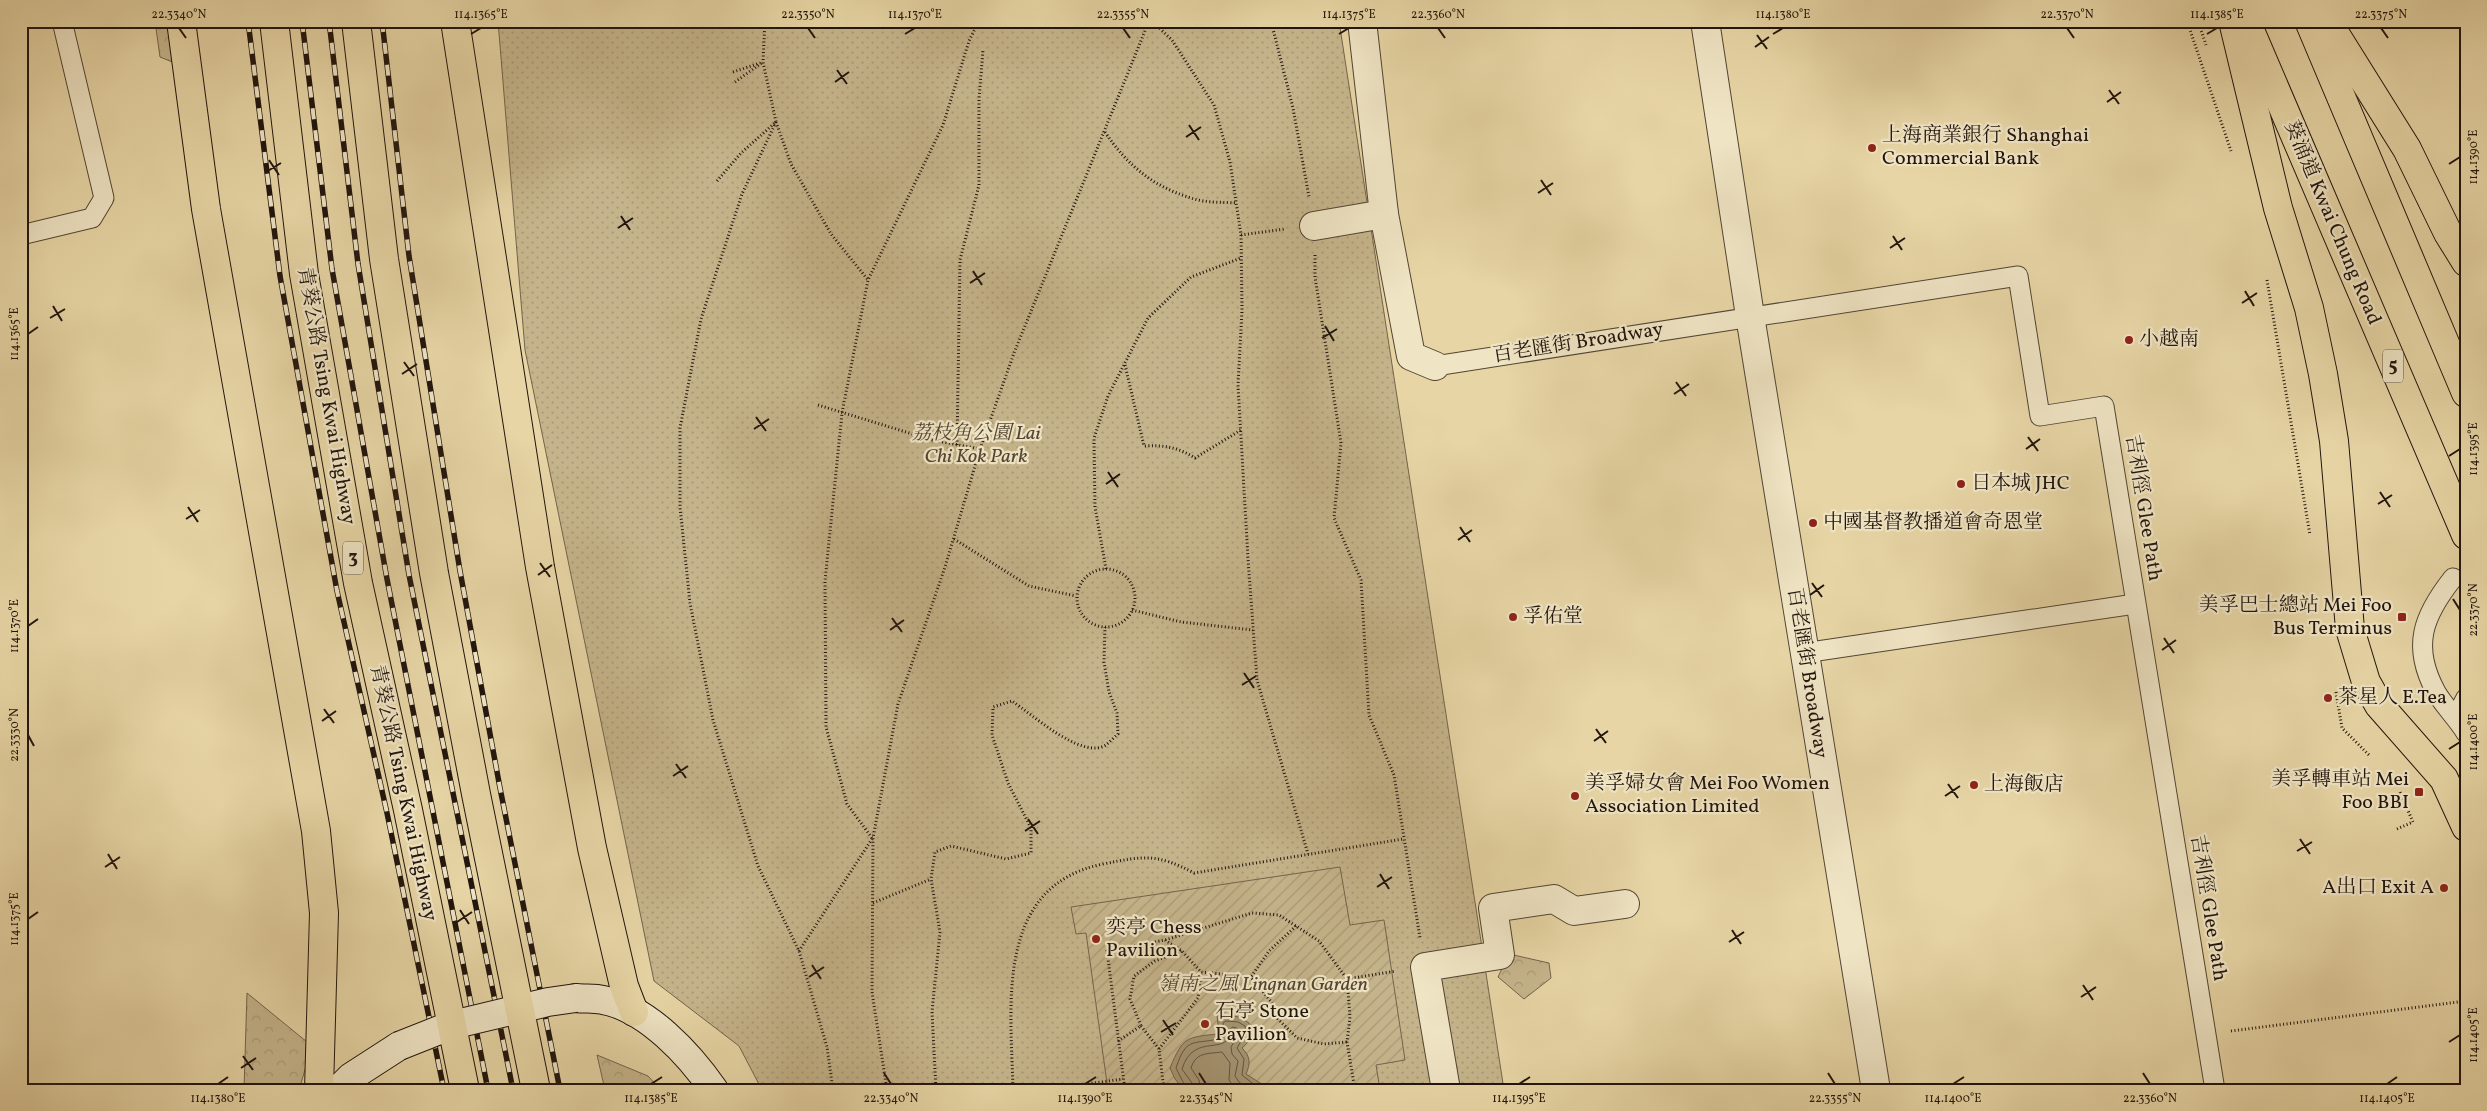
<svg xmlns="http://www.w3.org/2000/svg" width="2487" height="1111" font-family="Vollkorn,'Noto Serif TC',serif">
<defs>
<pattern id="forest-crowns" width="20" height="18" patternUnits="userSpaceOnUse" patternTransform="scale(1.25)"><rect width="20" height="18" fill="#c5b48b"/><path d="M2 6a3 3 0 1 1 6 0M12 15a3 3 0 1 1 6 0" fill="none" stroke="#a99a77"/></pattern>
<pattern id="park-dots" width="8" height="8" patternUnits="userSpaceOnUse" patternTransform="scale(1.25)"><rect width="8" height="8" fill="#c5b48b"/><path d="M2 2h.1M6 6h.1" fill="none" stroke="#a99a77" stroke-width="1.8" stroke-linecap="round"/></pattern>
<pattern id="garden-furrows" width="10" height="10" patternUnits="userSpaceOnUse" patternTransform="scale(1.25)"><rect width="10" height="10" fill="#c5b48b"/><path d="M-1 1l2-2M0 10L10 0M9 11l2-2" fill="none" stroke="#a99a77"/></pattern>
</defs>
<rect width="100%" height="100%" fill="#e7d5a5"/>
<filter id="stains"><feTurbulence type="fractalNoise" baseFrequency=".004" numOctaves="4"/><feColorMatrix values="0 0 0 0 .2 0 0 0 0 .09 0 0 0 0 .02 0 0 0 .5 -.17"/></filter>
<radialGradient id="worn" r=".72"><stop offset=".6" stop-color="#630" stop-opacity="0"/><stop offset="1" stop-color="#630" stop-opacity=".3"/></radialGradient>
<g fill="url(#forest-crowns)" stroke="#73644c">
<polygon points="155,21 176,21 180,65 160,57"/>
<polygon points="1509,954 1549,963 1551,978 1524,999 1498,977"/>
<polygon points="247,993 312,1046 299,1090 244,1090"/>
<polygon points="597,1055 648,1076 661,1090 605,1090"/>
</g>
<polygon fill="url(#park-dots)" stroke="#73644c" points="498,21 1339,21 1504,1090 762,1090 739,1046 654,981 525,350"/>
<polygon fill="url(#garden-furrows)" stroke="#73644c" points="1340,867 1350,925 1384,920 1405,1060 1376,1065 1380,1090 1108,1090 1086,933 1076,934 1071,907"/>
<path fill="#a49471" stroke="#706149" d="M1217 1015 1240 1017 1249 1023C1252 1034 1251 1041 1242 1048 1250 1056 1251 1063 1246 1074L1271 1090H1184L1175 1079 1170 1068C1183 1037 1186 1037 1219 1034Z"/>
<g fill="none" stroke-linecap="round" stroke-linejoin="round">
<g stroke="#62543f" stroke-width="1">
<path d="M1187 1090 1176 1068C1187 1034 1195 1046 1221 1038L1224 1034 1223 1023 1226 1021 1238 1022 1245 1026 1246 1033 1237 1048 1244 1059 1242 1075 1261 1090"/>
<path d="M1193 1090 1192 1083 1182 1069C1194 1030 1230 1059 1230 1029L1233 1027 1237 1028 1240 1032 1231 1047 1232 1054 1238 1061 1235 1076 1239 1082 1250 1090"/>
<path d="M1201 1090 1199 1080 1191 1068C1196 1052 1207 1054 1222 1052L1230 1063 1229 1080 1236 1090"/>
</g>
<g stroke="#524533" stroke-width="21">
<g id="lane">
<polyline points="21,235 92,218 104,198 62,21"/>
<polyline points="1435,366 2018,276 2040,416 2104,406 2215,1090"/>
<path d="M2453 578C2423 616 2411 646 2436 692 2444 706 2457 718 2466 733"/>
<polyline points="1804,653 2135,604"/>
<polyline points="2456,717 2466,698"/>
</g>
</g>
<g stroke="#524533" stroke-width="30">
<g id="street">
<polyline points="1362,21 1384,214 1411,356 1435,366"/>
<polyline points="1705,21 1750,316 1876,1090"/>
<polyline points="1314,226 1384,214"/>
<polyline points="1446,1090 1425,967 1500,955 1493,908 1554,899 1574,911 1625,904"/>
</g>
</g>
<g stroke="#21150d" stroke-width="30">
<g id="secondary">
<path d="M576 998C585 999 595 998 603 1000 647 1008 690 1055 714 1090"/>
<polyline points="338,1090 351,1077 399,1046"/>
</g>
</g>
<g stroke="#21150d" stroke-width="30">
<g id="primary">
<polyline points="2233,21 2278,208 2309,308 2323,374 2334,441 2350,629 2366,682 2379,705 2444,779 2466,827"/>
<polyline points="2327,21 2407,149 2448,233 2466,262"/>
</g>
</g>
<g stroke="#21150d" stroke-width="30">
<g id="highway">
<polyline points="181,21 206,209 316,831 324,913 319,1090"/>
<polyline points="455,21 540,567 592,848 624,986 634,1012"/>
<polyline points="2246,21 2466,535"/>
<polyline points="2309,21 2466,393"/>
</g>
</g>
<g stroke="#21150d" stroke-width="3" stroke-dasharray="1 2.5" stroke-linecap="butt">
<polyline points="1152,21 1172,40 1214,105 1230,162 1241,235 1242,310 1238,385 1248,559 1257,680 1308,854"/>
<polyline points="1271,21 1293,108 1309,197"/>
<polyline points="2187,21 2231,151"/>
<polyline points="2198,21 2206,45"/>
<polyline points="733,72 760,63"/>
<polyline points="735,82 763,62"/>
<polyline points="776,122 742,194 701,319 680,428 680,507 690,603 713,720 758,866 799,951 827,1047 833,1090"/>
<polyline points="776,122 791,164 831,234 868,280"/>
<path d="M1105 132C1127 165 1152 186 1191 198 1205 203 1223 202 1237 203"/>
<polyline points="717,181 741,153 776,122 763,62 765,21"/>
<polyline points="1241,235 1285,229"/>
<polyline points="1315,255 1315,277 1341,443 1334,518 1361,580 1369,715 1394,775 1420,938"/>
<polyline points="2267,280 2310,535"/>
<path d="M1125 365 1144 446C1163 445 1178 447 1195 458L1241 430"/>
<polyline points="818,405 932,440 980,449"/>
<polyline points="957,445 960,260 979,185 979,99 983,50"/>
<polyline points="954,539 1029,586 1076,596"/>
<circle cx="1106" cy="598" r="29"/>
<polyline points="1106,569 1095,507 1094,438 1108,396 1148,318 1191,277 1241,258"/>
<polyline points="1132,610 1181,622 1253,630"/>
<polyline points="2336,692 2342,728 2370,756"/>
<polyline points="2397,829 2413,822 2399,790"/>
<polyline points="872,838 847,804 826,727 825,581 842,413 868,280 943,125 969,41 979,21"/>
<polyline points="873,903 931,879"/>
<polyline points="1296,926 1269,951 1251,977 1277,1009 1278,1019 1297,1038 1324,1044 1347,1042"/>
<polyline points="1165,940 1182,951 1201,972 1251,977"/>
<polyline points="799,951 872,839"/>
<polyline points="1347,979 1350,1017 1347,1042 1355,1090"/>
<polyline points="1141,1026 1159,1049 1164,1090"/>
<polyline points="2231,1031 2466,1001"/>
<polyline points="1118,1041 1141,1026 1130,999 1134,976 1155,961 1182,951"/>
<polyline points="1159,1049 1198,998 1201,972"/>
<polyline points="887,1090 872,992 873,838 898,704 945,567 980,449 1014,353 1149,21"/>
<path d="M936 1090 932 1012 940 932 931 879 935 852 951 846 1006 859 1031 853V828L1008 783 992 735 993 707 1012 701C1033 715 1082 760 1106 745 1110 742 1114 737 1118 734L1117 713 1109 692 1104 662 1105 627"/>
<path d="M1013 1090C1011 1006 994 886 1103 864 1144 856 1156 853 1194 873L1403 839"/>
<polyline points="1043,1090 1123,1079"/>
<polyline points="1125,1090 1107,951 1165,940 1252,913 1279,915 1319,941 1347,979 1396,971"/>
</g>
<use href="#lane" stroke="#efe4c4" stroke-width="19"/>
<use href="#street" stroke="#efe4c4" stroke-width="28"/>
<use href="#secondary" stroke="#efe4c4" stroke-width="28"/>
<use href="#primary" stroke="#e7d5a5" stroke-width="28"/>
<use href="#highway" stroke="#e7d5a5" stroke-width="28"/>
<g stroke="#21150d" stroke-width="5.5">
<g id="rail">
<polyline points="248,21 280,276 337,591 387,813 444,1090"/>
<polyline points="302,21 332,269 387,579 488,1090"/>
<polyline points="329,21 358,264 409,575 513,1090"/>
<polyline points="382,21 409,256 460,571 500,788 560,1090"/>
</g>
</g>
<use href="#rail" stroke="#efe4c4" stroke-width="4" stroke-dasharray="11" stroke-linecap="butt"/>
<g stroke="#21150d" stroke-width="30" stroke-linecap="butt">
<polyline id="secondary-bridge" points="399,1046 452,1025 548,1002 576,998"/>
</g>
<g stroke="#21150d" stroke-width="30" stroke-linecap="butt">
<g id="highway-bridge">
<polyline points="274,21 304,274 358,583 408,810 465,1090"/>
<polyline points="356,21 384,259 434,573 476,794 536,1090"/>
</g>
</g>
<use href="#secondary-bridge" stroke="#efe4c4" stroke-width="28"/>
<use href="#highway-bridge" stroke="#e7d5a5" stroke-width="28"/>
</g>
<path fill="none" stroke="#21150d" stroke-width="2" d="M179 28 186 38M808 28 815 38M1123 28 1130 38M1438 28 1445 38M2067 28 2074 38M2381 28 2388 38M471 34 481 28M905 34 915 28M1339 34 1349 28M1773 34 1783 28M2207 34 2217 28M1757 35 1767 49M1755 47 1769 37M837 70 847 84M835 82 849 72M2109 90 2119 104M2107 102 2121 92M1189 125 1199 140M1186 137 1201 127M269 160 279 175M2449 164 2460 157M266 172 281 163M1541 180 1551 195M1538 193 1553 183M621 216 630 230M618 228 633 218M1893 236 1902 250M1890 248 1905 238M973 271 982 285M970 283 985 273M2245 291 2254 306M2242 303 2257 293M53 306 62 321M50 318 65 309M1325 326 1334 341M28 334 38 327M1322 338 1337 329M404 362 414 376M402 374 417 364M1676 382 1686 396M1674 394 1689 384M756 417 766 431M754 429 769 419M2028 437 2038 451M2026 449 2040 439M2449 456 2460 449M1108 472 1118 487M1106 484 1120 474M2380 492 2390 507M2378 504 2392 495M188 507 198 522M186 519 200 510M1460 527 1470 542M1458 540 1472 530M540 563 550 577M538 575 552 565M1812 583 1822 597M1810 595 1824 585M2453 599 2460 610M892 618 902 632M28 626 38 619M890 630 904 620M2164 638 2174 653M2162 650 2176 640M1244 673 1254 688M1242 685 1256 676M324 709 334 723M322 721 336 711M1596 729 1606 743M28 735 34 746M1594 741 1608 731M2449 749 2460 742M676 764 686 778M673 776 688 766M1948 784 1958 798M1945 796 1960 786M1028 819 1038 834M1025 831 1040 821M2300 839 2310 854M2297 851 2312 842M108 854 117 869M105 867 120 857M1380 874 1389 889M1377 887 1392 877M460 910 469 924M28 919 38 912M457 922 472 912M1732 930 1741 944M1729 942 1744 932M812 965 821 979M809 977 824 967M2083 985 2093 1000M2081 997 2096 987M1163 1020 1173 1035M1161 1032 1176 1023M2449 1042 2460 1035M243 1056 253 1070M241 1068 256 1058M884 1073 891 1084M1199 1073 1206 1084M1828 1073 1835 1084M2143 1073 2150 1084M218 1084 228 1077M651 1084 662 1077M1085 1084 1096 1077M1519 1084 1530 1077M1953 1084 1964 1077M2387 1084 2397 1077"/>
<g fill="#8f2418" stroke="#efe4c4" stroke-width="2">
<circle cx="1872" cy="148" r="5"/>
<circle cx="2129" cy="340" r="5"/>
<circle cx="1961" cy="484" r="5"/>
<circle cx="1813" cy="523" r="5"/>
<circle cx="1513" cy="617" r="5"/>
<rect x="2397" y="612" width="10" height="10" rx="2.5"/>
<circle cx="2328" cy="698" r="5"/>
<circle cx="1974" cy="785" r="5"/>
<rect x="2414" y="787" width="10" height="10" rx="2.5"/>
<circle cx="1575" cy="796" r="5"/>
<circle cx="2444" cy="888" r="5"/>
<circle cx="1096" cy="939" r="5"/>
<circle cx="1205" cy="1024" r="5"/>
</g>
<g text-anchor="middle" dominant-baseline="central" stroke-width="4.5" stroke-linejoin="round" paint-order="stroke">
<g fill="#efe4c4" stroke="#5f5344" stroke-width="1">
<rect x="2383" y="349.5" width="20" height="33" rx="4"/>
<rect x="343" y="541.5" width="20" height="33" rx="4"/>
</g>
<g font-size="19" font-weight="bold" fill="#21150d">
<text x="2393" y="366">5</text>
<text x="353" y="558">3</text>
</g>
<g font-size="20" fill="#21150d" stroke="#efe4c4" text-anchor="start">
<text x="1882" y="136">上海商業銀行 Shanghai<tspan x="1882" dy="23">Commercial Bank</tspan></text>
<text x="2139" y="340">小越南</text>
<text x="1971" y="484">日本城 JHC</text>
<text x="1823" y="523">中國基督教播道會奇恩堂</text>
<text x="2392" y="606" text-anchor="end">美孚巴士總站 Mei Foo<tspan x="2392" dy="23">Bus Terminus</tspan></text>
<text x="1523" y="617">孚佑堂</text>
<text x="2338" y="698">茶星人 E.Tea</text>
<text x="2409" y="780" text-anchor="end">美孚轉車站 Mei<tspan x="2409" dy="23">Foo BBI</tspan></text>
<text x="1585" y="784">美孚婦女會 Mei Foo Women<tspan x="1585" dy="23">Association Limited</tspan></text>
<text x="1984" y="785">上海飯店</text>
<text x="2434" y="888" text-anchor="end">A出口 Exit A</text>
<text x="1106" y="928">奕亭 Chess<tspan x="1106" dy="23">Pavilion</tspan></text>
<text x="1215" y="1012">石亭 Stone<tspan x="1215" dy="23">Pavilion</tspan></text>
</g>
<g font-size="20" fill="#21150d" stroke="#efe4c4">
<text transform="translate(2332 223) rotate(67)">葵涌道 Kwai Chung Road</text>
<text transform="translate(1578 343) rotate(-9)">百老匯街 Broadway</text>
<text transform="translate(326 396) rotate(80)">青葵公路 Tsing Kwai Highway</text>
<text transform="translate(2143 508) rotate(81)">吉利徑 Glee Path</text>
<text transform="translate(1807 673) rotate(81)">百老匯街 Broadway</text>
<text transform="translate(403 793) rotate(78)">青葵公路 Tsing Kwai Highway</text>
<text transform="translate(2208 908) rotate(81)">吉利徑 Glee Path</text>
</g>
<g font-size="20" font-style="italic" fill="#524533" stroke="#efe4c4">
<text x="976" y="434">荔枝角公園 Lai<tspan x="976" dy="23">Chi Kok Park</tspan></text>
<text x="1263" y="985">嶺南之風 Lingnan Garden</text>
</g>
</g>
<rect width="2487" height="1111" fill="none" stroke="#e7d5a5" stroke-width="55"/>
<rect x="28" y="28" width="2432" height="1056" fill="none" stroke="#21150d" stroke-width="2"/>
<g font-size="12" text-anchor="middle" fill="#21150d">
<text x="179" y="18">22.3340°N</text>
<text x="481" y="18">114.1365°E</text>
<text x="808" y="18">22.3350°N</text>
<text x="915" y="18">114.1370°E</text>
<text x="1123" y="18">22.3355°N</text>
<text x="1349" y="18">114.1375°E</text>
<text x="1438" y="18">22.3360°N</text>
<text x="1783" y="18">114.1380°E</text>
<text x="2067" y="18">22.3370°N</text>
<text x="2217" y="18">114.1385°E</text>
<text x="2381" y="18">22.3375°N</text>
<text transform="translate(2473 157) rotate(-90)" y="4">114.1390°E</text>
<text transform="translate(14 334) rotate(-90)" y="4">114.1365°E</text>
<text transform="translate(2473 449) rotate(-90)" y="4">114.1395°E</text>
<text transform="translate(2473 610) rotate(-90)" y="4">22.3370°N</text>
<text transform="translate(14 626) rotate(-90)" y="4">114.1370°E</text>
<text transform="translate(14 735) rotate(-90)" y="4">22.3330°N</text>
<text transform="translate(2473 742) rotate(-90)" y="4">114.1400°E</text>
<text transform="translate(14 919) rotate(-90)" y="4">114.1375°E</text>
<text transform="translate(2473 1035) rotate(-90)" y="4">114.1405°E</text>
<text x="218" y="1102">114.1380°E</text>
<text x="651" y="1102">114.1385°E</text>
<text x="891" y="1102">22.3340°N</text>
<text x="1085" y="1102">114.1390°E</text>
<text x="1206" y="1102">22.3345°N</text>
<text x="1519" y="1102">114.1395°E</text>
<text x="1835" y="1102">22.3355°N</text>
<text x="1953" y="1102">114.1400°E</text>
<text x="2150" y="1102">22.3360°N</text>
<text x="2387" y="1102">114.1405°E</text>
</g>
<rect width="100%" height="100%" filter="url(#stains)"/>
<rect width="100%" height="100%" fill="url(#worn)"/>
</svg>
